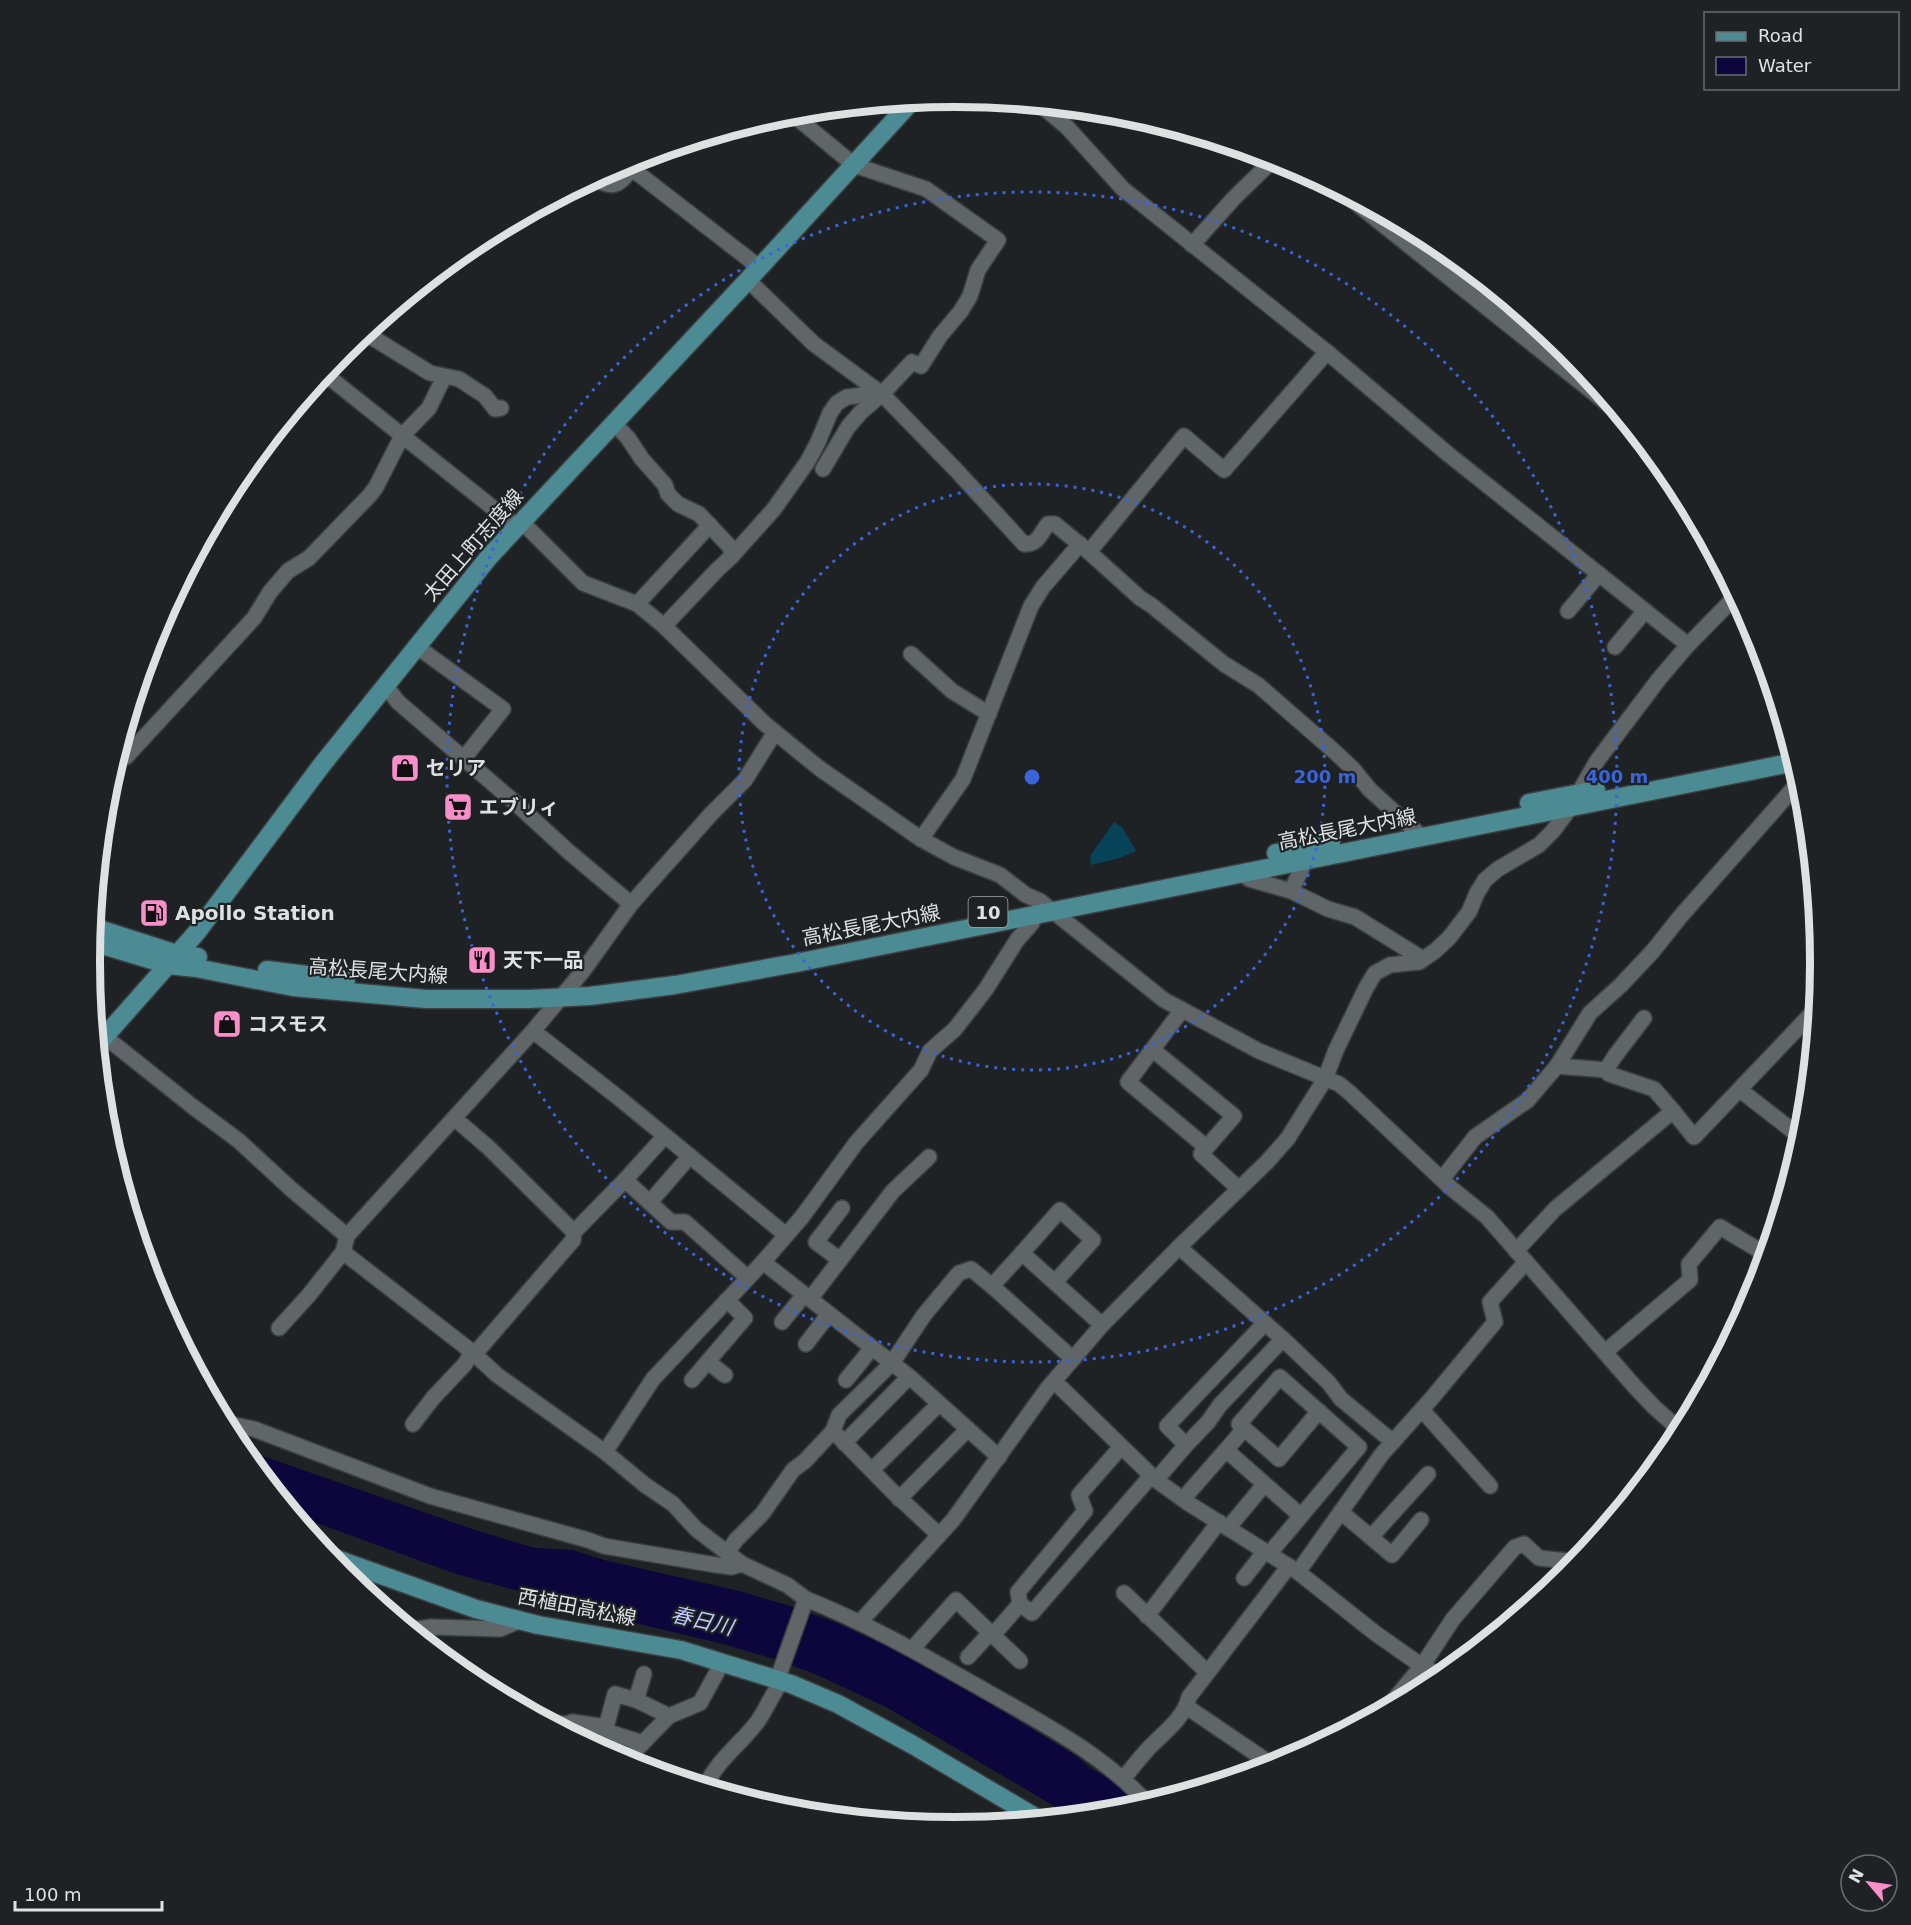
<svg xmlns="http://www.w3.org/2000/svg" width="1911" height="1925" font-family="'DejaVu Sans','Noto Sans JP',sans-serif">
<rect width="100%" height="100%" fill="#1e2224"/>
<polygon fill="#074359" points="1114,822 1122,827 1136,851 1120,858 1091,865 1090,856"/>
<polygon fill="#0c063c" points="240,1448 478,1531 535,1548 572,1550 604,1560 743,1592 793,1607 837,1623 911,1657 975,1694 1078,1757 1090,1768 1118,1783 1142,1806 1124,1811 1067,1817 1054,1806 886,1707 815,1674 774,1659 723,1644 606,1616 552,1606 522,1592 456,1574 295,1515"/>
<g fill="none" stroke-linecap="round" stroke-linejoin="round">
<g stroke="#3b3f41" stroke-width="18">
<g id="minor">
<polyline points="1042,106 1067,127 1123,189 1327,352"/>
<polyline points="791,113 854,165 926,189 998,240 978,270 970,296 961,311 940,336 921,366 912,362 882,394 861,412 848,427 823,469"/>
<path d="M595 179C613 188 617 187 630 171L636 172 759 267"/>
<polyline points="1342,192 1619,413"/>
<polyline points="1192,245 1234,198 1274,159"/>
<polyline points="1414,249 1424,236"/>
<path d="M748 280 814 344 882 394 957 471 1024 544C1038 545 1040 534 1048 524H1055L1089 552 1140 598 1151 605 1224 664 1258 685 1335 752 1353 769 1370 790 1421 836"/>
<polyline points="365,333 430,373 459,379 485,396 495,409 501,408"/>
<polyline points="1535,346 1546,333"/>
<polyline points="325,374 517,527"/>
<polyline points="614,423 628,438 642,459 665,485 668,494 678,504 699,514 731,548 731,557"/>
<polyline points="522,522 583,583 637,604 664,626 765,724 819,768 921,839 954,857 1000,875 1026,895 1040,901 1164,1000 1259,1051 1339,1084 1350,1093 1451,1188 1487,1217 1635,1387 1654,1407 1681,1431"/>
<polyline points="1089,552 1184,436 1224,470 1327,352 1448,454 1688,645"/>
<polyline points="637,604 710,525"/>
<polyline points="1568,611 1599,574"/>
<polyline points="664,626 717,570 731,557 774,509 808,461 818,442 830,413 837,403 847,397 872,394"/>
<polyline points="416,646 503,709 464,758"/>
<polyline points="1615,647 1645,611"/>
<polyline points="911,654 952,691 989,714"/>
<polyline points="385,685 398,702 512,800 569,852 631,904"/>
<polyline points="126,757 254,618 270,592 288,571 309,558 370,495 376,487 402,436 429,408 444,377"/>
<polyline points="921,839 963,779 1031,606 1043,587 1080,544"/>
<polyline points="1247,871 1249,879 1291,891 1328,909 1355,917 1418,956 1419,962"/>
<polyline points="1291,891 1302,868 1303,861"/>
<polyline points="1182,1010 1128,1082 1206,1147"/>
<polyline points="533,1031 619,1098 786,1235"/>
<polyline points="104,1036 192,1106 239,1141 291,1189 347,1236 533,1031 583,971 631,904 712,813 745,780 775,732"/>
<polyline points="1153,1050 1234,1116 1201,1154 1239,1189"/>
<polyline points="1557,1066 1590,1013 1621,985 1653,951 1680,917 1800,781"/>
<polyline points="1606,1070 1615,1056 1644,1018"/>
<polyline points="1740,1090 1802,1138"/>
<polyline points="454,1118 488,1147 574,1232 625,1180"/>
<polyline points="664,1137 625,1180 671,1222 685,1222 748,1278"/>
<polyline points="1442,1179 1475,1137 1528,1100 1557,1066 1606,1070 1609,1074 1654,1089 1673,1111"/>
<polyline points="650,1202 690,1156"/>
<polyline points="347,1236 343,1252 471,1351 497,1375 605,1452 645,1485 673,1504 696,1529 742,1564 787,1585 806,1599"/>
<polyline points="1516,1251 1555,1209 1673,1111 1694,1137 1816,1009"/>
<polyline points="1022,1253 1060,1210 1093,1240 1055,1282"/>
<polyline points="840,1260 816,1242 842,1208"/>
<polyline points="763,1262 911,1378 999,1457"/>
<polyline points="810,1299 893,1191 929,1157"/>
<polyline points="782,1322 804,1295"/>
<polyline points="279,1328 309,1295 343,1252"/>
<polyline points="1283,1339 1329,1383 1341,1399 1393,1442"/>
<polyline points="806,1344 829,1314"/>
<polyline points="1605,1352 1690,1280 1689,1264 1720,1227 1767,1255"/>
<polyline points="1073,1359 992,1286 1022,1253 1102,1325"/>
<polyline points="708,1362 725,1375"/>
<polyline points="692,1380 745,1318 727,1300"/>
<polyline points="846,1380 872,1348"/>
<polyline points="1054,1381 1156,1480 1188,1503 1298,1572 1375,1633 1422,1666 1443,1677"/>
<polyline points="1422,1410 1490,1486"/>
<polyline points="225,1423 254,1429 430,1496 588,1540 604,1546 716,1565 732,1567 742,1564"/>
<polyline points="413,1424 433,1398 465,1364 472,1352 479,1349 573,1240 574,1232"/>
<polyline points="1244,1429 1226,1450 1301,1516"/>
<polyline points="844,1443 909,1377"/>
<polyline points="1186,1445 1167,1426 1264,1324"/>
<polyline points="605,1452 653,1379 763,1262 802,1217 856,1143 921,1070 930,1051 955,1029 986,989 1017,940 1032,923 1032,915"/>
<polyline points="872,1470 939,1404"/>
<polyline points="1156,1480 1186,1445 1208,1422 1220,1405 1283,1339 1179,1247"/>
<polyline points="899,1499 968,1429"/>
<polyline points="1183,1499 1226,1450"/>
<polyline points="1341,1512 1392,1555 1421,1520"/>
<polyline points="1228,1528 1264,1485"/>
<polyline points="939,1535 892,1491 833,1431 839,1415 892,1363 924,1315 959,1273 971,1269 992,1286"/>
<polyline points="1371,1537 1428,1474"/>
<polyline points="727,1553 736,1540 762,1514 793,1470 805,1461 833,1431"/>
<polyline points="1269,1554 1359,1447 1280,1377 1239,1424 1279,1459 1319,1411"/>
<polyline points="1298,1572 1382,1454 1432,1398 1495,1322 1490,1302 1526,1262"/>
<polyline points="1244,1578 1265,1551"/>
<polyline points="1124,1593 1207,1672"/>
<polyline points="1020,1604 1032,1613 1151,1476"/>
<polyline points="1147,1616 1219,1522"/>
<polyline points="860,1622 953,1520 1047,1389 1102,1325 1179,1247 1267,1162 1288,1138 1325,1079 1336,1050 1366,988 1375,973 1390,965 1419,962 1435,951 1449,938 1469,912 1477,893 1485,880 1498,869 1539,845 1553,831 1570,808 1597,761 1659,679 1688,645 1736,596"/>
<polyline points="411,1630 431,1627 500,1629 521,1620"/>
<polyline points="993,1635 1020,1604 1018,1592 1085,1511 1079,1495 1121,1447"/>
<polyline points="912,1649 956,1600 1020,1661"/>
<polyline points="968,1657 990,1633"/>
<polyline points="644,1674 636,1700 669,1716 700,1703 722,1663"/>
<polyline points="636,1700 615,1694 605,1731 643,1743"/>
<polyline points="1187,1707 1274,1766"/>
<polyline points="1387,1708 1422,1666 1453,1619 1515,1547 1524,1544 1539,1558 1578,1562"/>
<polyline points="550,1723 567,1724 572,1722 606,1727"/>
<polyline points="624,1762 669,1716"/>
<path d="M1123 1779C1131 1769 1139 1759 1148 1749 1163 1733 1184 1719 1189 1697L1289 1566"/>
<path d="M705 1787C717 1760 741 1744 758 1721 767 1708 772 1694 782 1681L779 1675 806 1599C869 1624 926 1657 984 1690 1042 1723 1103 1754 1148 1804"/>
</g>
</g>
<g stroke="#3b3f41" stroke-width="21">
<g id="major">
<polyline points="1529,803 1596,790"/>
<polyline points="1276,853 1331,842"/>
<polyline points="93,927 177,954 198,957"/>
<polyline points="92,942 168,965 196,968 293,987 426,999 529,999 590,996 675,985 796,963 1795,762"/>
<polyline points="267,970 346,980"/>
<polyline points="98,1044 197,932 321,766 489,557 748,280 912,101"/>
<polyline points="328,1556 476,1609 538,1625 681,1650 791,1684 838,1704 913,1745 1040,1820"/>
</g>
</g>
<use href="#minor" stroke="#606568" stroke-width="15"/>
<use href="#major" stroke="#4c8b93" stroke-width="18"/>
</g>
<g fill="none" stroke="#3a64da" stroke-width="3" stroke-dasharray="3 6">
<circle cx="1032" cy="777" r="293"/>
<circle cx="1032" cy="777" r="585"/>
</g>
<defs>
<g id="shop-square" transform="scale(1.5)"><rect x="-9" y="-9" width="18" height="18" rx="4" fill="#f98fc9" stroke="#1e2224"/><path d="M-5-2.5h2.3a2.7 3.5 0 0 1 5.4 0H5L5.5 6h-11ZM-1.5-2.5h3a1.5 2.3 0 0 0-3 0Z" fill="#111"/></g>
<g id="supermarket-square" transform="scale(1.5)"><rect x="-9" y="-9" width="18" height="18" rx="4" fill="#f98fc9" stroke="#1e2224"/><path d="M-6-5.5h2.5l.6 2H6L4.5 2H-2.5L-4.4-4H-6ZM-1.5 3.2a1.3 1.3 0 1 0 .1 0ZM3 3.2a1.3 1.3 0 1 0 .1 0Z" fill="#111"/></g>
<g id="fuel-square" transform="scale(1.5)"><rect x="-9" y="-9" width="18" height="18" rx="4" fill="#f98fc9" stroke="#1e2224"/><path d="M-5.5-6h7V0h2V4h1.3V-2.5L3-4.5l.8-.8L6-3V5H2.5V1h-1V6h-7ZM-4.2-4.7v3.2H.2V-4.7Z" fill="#111"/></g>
<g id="restaurant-square" transform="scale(1.5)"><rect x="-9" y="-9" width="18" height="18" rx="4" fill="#f98fc9" stroke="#1e2224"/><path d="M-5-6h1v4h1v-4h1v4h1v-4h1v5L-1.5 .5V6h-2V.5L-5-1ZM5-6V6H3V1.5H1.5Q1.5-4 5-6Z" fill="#111"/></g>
</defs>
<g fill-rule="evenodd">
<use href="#shop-square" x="405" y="768"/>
<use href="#supermarket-square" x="458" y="807"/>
<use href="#fuel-square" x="154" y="913"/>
<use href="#restaurant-square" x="482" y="960"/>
<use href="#shop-square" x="227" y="1024"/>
</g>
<g text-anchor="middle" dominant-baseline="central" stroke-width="4.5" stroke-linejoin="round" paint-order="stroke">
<rect fill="#1e2224" stroke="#a4a8a9" stroke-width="1.5" x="968.5" y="897" width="39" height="30" rx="4.5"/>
<g font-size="18" font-weight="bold" fill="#dee1e2">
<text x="988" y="912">10</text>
</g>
<g font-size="20" fill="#dee1e2" stroke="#1e2224">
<text transform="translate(473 545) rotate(-49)">太田上町志度線</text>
<text transform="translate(1347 829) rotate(-11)">高松長尾大内線</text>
<text transform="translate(871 925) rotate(-11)">高松長尾大内線</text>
<text transform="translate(378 971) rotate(4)">高松長尾大内線</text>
<text transform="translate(577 1607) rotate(11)">西植田高松線</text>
</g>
<g font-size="20" font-weight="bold" fill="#dee1e2" stroke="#1e2224" text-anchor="start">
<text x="426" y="768">セリア</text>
<text x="479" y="807">エブリィ</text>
<text x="175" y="913">Apollo Station</text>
<text x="503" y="960">天下一品</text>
<text x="248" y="1024">コスモス</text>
</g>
<g font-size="21" font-style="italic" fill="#c0caff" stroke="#1e2224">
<text transform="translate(702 1621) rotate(13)">春日川</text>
</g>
</g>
<path d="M0 0H1911V1925H0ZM100 962a855 855 0 1 1 1710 0a855 855 0 1 1-1710 0Z" fill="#1e2224" fill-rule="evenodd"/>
<path fill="none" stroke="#dee1e2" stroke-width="8" d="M100 962a855 855 0 1 1 1710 0a855 855 0 1 1-1710 0Z"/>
<circle cx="1032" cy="777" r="9" fill="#3a64da" stroke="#1e2224" stroke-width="3"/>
<g font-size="18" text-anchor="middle" font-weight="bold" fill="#3a64da" stroke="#1e2224" stroke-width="4.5" stroke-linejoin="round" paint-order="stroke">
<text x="1325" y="783">200 m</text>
<text x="1617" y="783">400 m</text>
</g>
<rect x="1704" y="12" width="195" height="78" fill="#1e2224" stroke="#6b6e70" stroke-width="1.5"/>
<rect x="1716" y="32" width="30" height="9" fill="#4c8b93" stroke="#6b6e70" stroke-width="1.5"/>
<text x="1758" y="42" font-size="18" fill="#dee1e2">Road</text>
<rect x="1716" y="57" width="30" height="18" fill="#0c063c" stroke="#6b6e70" stroke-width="1.5"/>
<text x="1758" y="72" font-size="18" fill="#dee1e2">Water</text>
<g transform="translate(1869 1883) rotate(299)"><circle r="28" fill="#1e2224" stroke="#6b6e70" stroke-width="1.5"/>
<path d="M0-4.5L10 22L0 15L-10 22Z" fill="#f98fc9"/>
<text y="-9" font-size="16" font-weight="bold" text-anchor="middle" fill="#dee1e2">N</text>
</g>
<path d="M15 1901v9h147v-9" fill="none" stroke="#dee1e2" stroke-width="3"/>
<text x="24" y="1901" font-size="18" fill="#dee1e2" stroke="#1e2224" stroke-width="4.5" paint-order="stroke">100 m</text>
</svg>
